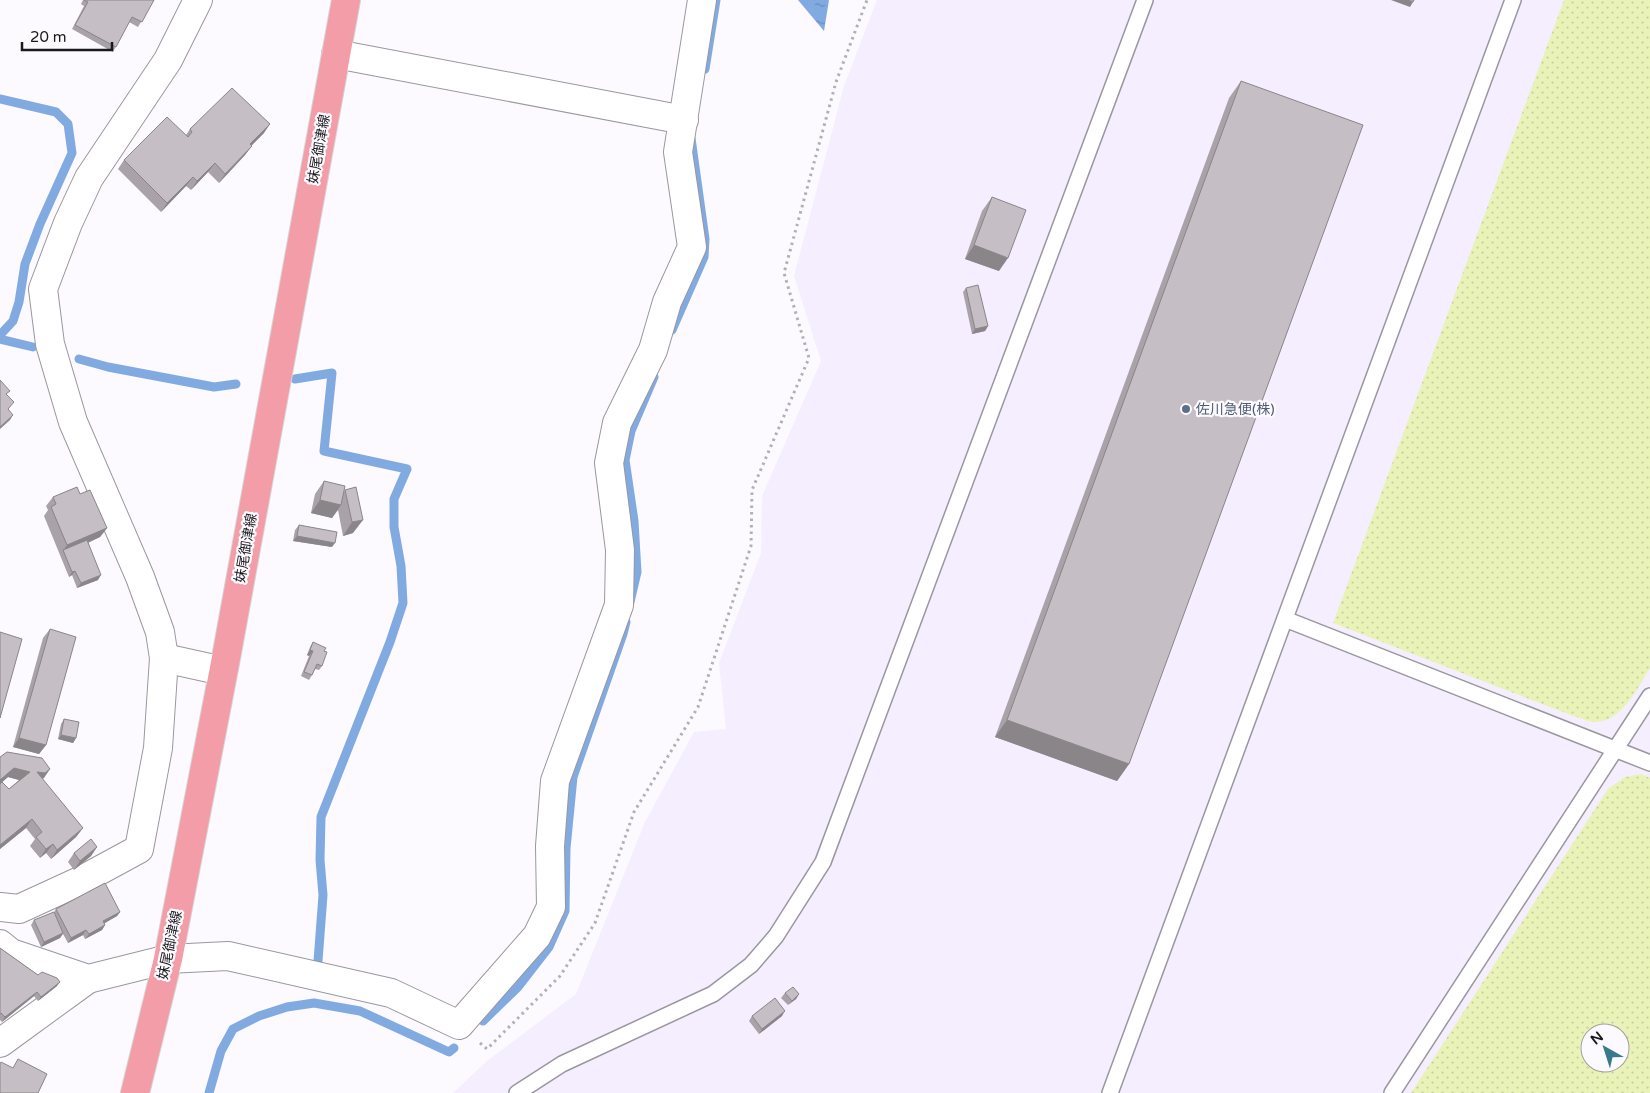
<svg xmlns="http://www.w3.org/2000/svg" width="1650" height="1093" font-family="'Varela Round','Noto Sans JP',sans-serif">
<defs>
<pattern id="grass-dots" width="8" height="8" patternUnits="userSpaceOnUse" patternTransform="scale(1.25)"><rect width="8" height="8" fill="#eaf3b7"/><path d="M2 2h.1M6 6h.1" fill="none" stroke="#c8d09d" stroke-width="1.8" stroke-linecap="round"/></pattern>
<pattern id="water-ripples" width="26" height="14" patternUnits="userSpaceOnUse" patternTransform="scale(1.25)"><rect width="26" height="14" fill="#81abe0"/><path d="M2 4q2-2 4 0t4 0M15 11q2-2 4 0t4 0" fill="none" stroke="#698ab5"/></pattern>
</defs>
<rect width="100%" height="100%" fill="#fcfaff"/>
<path fill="#f4eefe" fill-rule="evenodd" d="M877 0H1650V1093H453L487 1061 576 994 645 822 694 732 726 729 719 663 761 553 762 496 821 361 794 276 844 86ZM1590 1033H1620V1063H1590Z"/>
<g fill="url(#grass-dots)" fill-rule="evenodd">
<path d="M1564 0H1650V668C1638 687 1622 722 1595 722 1589 722 1582 718 1576 717L1333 623Z"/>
<path d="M1641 774 1650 778V1093H1411L1608 789 1625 777ZM1590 1033H1620V1063H1590Z"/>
</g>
<polygon fill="url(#water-ripples)" points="798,0 829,0 824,31"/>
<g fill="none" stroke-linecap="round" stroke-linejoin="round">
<g stroke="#81abe0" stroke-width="9">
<polyline points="705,69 716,0"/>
<polyline points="0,99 56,112 68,124 72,153 40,224 25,264 19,302 13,321 0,335"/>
<polyline points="672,330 704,257 705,239 691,138"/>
<polyline points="0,339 33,347"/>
<polyline points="79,359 108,367 214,387 236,384"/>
<polyline points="295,379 332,373 324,451 407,469 394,499 394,527 401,566 403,603 390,642 321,817 320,860 323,895 318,961"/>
<polyline points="630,602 637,572 634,521 625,460 631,431 654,377"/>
<polyline points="483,1021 518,987 549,947 565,911 566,848 573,777 623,634 626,622"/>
<polyline points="209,1093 221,1051 233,1029 259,1016 287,1007 314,1003 360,1011 449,1052 454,1048"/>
</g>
<g stroke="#9a979f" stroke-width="18">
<g id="service">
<polyline points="1285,619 1650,763"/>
<polyline points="517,1093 562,1064 713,994 751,965 776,936 823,862 1145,0"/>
<polyline points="1110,1093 1513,0"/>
<polyline points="1392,1093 1650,696"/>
</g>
</g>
<g stroke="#9a979f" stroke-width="30">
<g id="minor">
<polyline points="336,54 684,120"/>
<polyline points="164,658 223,671"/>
<polyline points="0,907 19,909 80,881 139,849 158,748 164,658 160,632 140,577 73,422 50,344 43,289 68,223 89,178 168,60 198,0"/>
<polyline points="0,944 11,953 88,979 168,959 228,956 391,993 459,1025 537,936 551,907 550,846 555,781 619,605 620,550 609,463 617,423 653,350 667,302 692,247 678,152 702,0"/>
<polyline points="0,1043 88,979"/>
</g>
</g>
<g stroke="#d6d5d6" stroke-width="30">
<polyline id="primary" points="135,1093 168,959 226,658 346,0"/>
</g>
<polyline stroke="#b2b0b4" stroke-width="3" stroke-dasharray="2.5 4" stroke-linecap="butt" points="480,1043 487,1049 560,976 595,923 634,812 698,707 751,546 752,490 809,358 784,273 836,82 867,0"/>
<use href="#service" stroke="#fff" stroke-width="15"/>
<use href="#minor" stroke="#fff" stroke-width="28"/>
<use href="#primary" stroke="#f29da8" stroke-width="28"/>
</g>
<g fill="#a9a3a9" fill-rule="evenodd">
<polygon points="83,0 154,0 138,27 129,22 113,52 72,29 84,6 81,4"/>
<polygon points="1241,81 1129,764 1117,781 995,737 1229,98"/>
<polygon points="190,129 264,133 251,146 245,155 219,183 208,172 191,190 186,186 161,212 118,169 124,160 186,135"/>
<polygon points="992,197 999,271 965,259 982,211"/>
<polygon points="966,288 988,326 985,331 972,334 963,292"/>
<polygon points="324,481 344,492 345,490 356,487 353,533 343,536 338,510 332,518 311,513 315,494"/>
<polygon points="80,494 107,528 100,537 88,543 98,580 77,588 72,575 69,577 44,516 48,510 46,506 53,497"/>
<polygon points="299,525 332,547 293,541 295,530"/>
<polygon points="50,629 46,745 39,754 13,747 43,638"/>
<polygon points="313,642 324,651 322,666 319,670 315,669 312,675 309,680 301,676 309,656 307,655 310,647"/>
<polygon points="64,719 76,738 73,743 58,739 61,724"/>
<path d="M0 757 50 769 42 779 83 828 76 837 51 859 46 853 40 858 30 846 35 839 26 828 0 849ZM8 777 19 780 9 789 2 782Z"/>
<polygon points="97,847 91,856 74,870 68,862 74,853"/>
<polygon points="56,909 120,912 117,916 104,923 105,925 102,930 85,939 83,935 68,943 63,934 60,938 41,947 31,925 34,920 54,912"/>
<polygon points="0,948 38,975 57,986 38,1001 34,996 2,1022 0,1020"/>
<polygon points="785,993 799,994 796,999 788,1005 781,998"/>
<polygon points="752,1016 782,1016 759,1034 749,1021"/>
</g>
<g fill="#8a8589">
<polygon points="1391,0 1407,0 1413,2 1410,7"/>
<polygon points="270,124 264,133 244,153 250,144"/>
<polygon points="252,146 245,155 219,183 225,174"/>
<polygon points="215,163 208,172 191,190 197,181"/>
<polygon points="193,177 186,186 161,212 167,203"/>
<polygon points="974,245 1008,258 999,271 965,259"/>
<polygon points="988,326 985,331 972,334 975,329"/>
<polygon points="13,415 10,420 0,429 0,427"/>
<polygon points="320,500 341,505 332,518 311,513"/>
<polygon points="363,520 353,533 343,536 352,522"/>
<polygon points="107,528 100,537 64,553 63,551 67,545"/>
<polygon points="297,536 335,543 332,547 293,541"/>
<polygon points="75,571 72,575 69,577 72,572"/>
<polygon points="101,575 98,580 77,588 81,583"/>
<polygon points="310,650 313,651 309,656 307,655"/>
<polygon points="1007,720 1129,764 1117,781 995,737"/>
<polygon points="61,735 76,738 73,743 58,739"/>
<polygon points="19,738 46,745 39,754 13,747"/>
<polygon points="14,768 30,772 23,781 8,777 0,784 0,780"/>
<polygon points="50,769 44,778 39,782 37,772"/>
<polygon points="32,819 26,828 0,849 0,845"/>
<polygon points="83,828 76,837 51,859 57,850"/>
<polygon points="53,844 46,853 40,858 46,849"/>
<polygon points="97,847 91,856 74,870 80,861"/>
<polygon points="120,912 117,916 100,926 103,921"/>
<polygon points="105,925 102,930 85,939 89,934"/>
<polygon points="86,930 83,935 68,943 71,938"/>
<polygon points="63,933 60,938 41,947 44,942"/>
<polygon points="60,982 57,986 38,1001 41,997"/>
<polygon points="37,992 34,996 2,1022 5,1017"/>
<polygon points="799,994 796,999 788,1005"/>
<polygon points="785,1011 782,1016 759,1034 762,1029"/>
</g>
<g fill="#c5bec4" stroke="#8a8589">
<polygon points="84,0 154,0 142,22 132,17 116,47 75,25 88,2"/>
<polygon points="1407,0 1414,0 1413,2"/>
<polygon points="1241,81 1363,125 1129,764 1007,720"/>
<polygon points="232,88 270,124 250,144 252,146 225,174 215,163 197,181 193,177 167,203 124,160 167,117 188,137 192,132 190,129"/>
<polygon points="992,197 1026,210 1008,258 974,245"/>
<polygon points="978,285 988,326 975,329 966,288"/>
<polygon points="0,380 10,391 6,394 14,402 8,409 13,415 0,427"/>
<polygon points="324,481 345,486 341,505 320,500"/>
<polygon points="77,487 80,494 90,490 107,528 67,545 51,507 56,504 53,497"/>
<polygon points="356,487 363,520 352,522 345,490"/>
<polygon points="299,525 337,532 335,543 297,536"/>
<polygon points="87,540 101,575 81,583 75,571 72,572 63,550"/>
<polygon points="50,629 76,637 46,745 19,738"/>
<polygon points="0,632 22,639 0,718"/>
<polygon points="313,642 326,648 324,651 327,652 322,666 317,664 312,675 304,672 313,651 310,650"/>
<polygon points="64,719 79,722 76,738 61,735"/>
<polygon points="7,752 42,758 50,769 45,773 37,772 83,828 57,850 53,844 46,849 36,837 42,832 32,819 0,845 0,784 2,782 9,789 30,772 14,768 0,780 0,757"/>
<polygon points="91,839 97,847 80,861 74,853"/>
<polygon points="105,883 120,912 103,921 105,925 89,934 86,930 71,938 56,909"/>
<polygon points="54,912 63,933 44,942 34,920"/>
<polygon points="0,948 38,975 42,972 57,978 60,982 41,997 37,992 5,1017 1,1013 0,1014"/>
<polygon points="793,987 799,994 792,1001 785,993"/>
<polygon points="775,998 785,1011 762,1029 752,1016"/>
<polygon points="18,1059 47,1074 38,1093 0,1093 0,1064 1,1062 13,1068"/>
</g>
<circle fill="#5c6f8a" stroke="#fcfaff" stroke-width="2" cx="1186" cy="409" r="5"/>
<g text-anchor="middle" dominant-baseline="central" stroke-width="4.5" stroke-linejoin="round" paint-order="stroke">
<g font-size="14" fill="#19181b" stroke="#fcfaff">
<text transform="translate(319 149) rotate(-80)">妹尾御津線</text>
<text transform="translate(246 548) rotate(-80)">妹尾御津線</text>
<text transform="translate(170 945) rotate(-78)">妹尾御津線</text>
</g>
<g font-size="14" fill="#4e5e75" stroke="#fcfaff" text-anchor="start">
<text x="1196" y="409">佐川急便(株)</text>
</g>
</g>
<g transform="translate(1605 1048) rotate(321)"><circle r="24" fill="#fcfaff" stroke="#a1a0a4"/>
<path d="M0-4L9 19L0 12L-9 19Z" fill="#377b8a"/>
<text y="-8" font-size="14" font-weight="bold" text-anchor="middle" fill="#19181b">N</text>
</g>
<path d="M22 42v8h90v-8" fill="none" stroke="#19181b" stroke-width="2.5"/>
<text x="30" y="42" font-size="15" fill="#19181b" stroke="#fcfaff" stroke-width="4" paint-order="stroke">20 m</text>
</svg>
